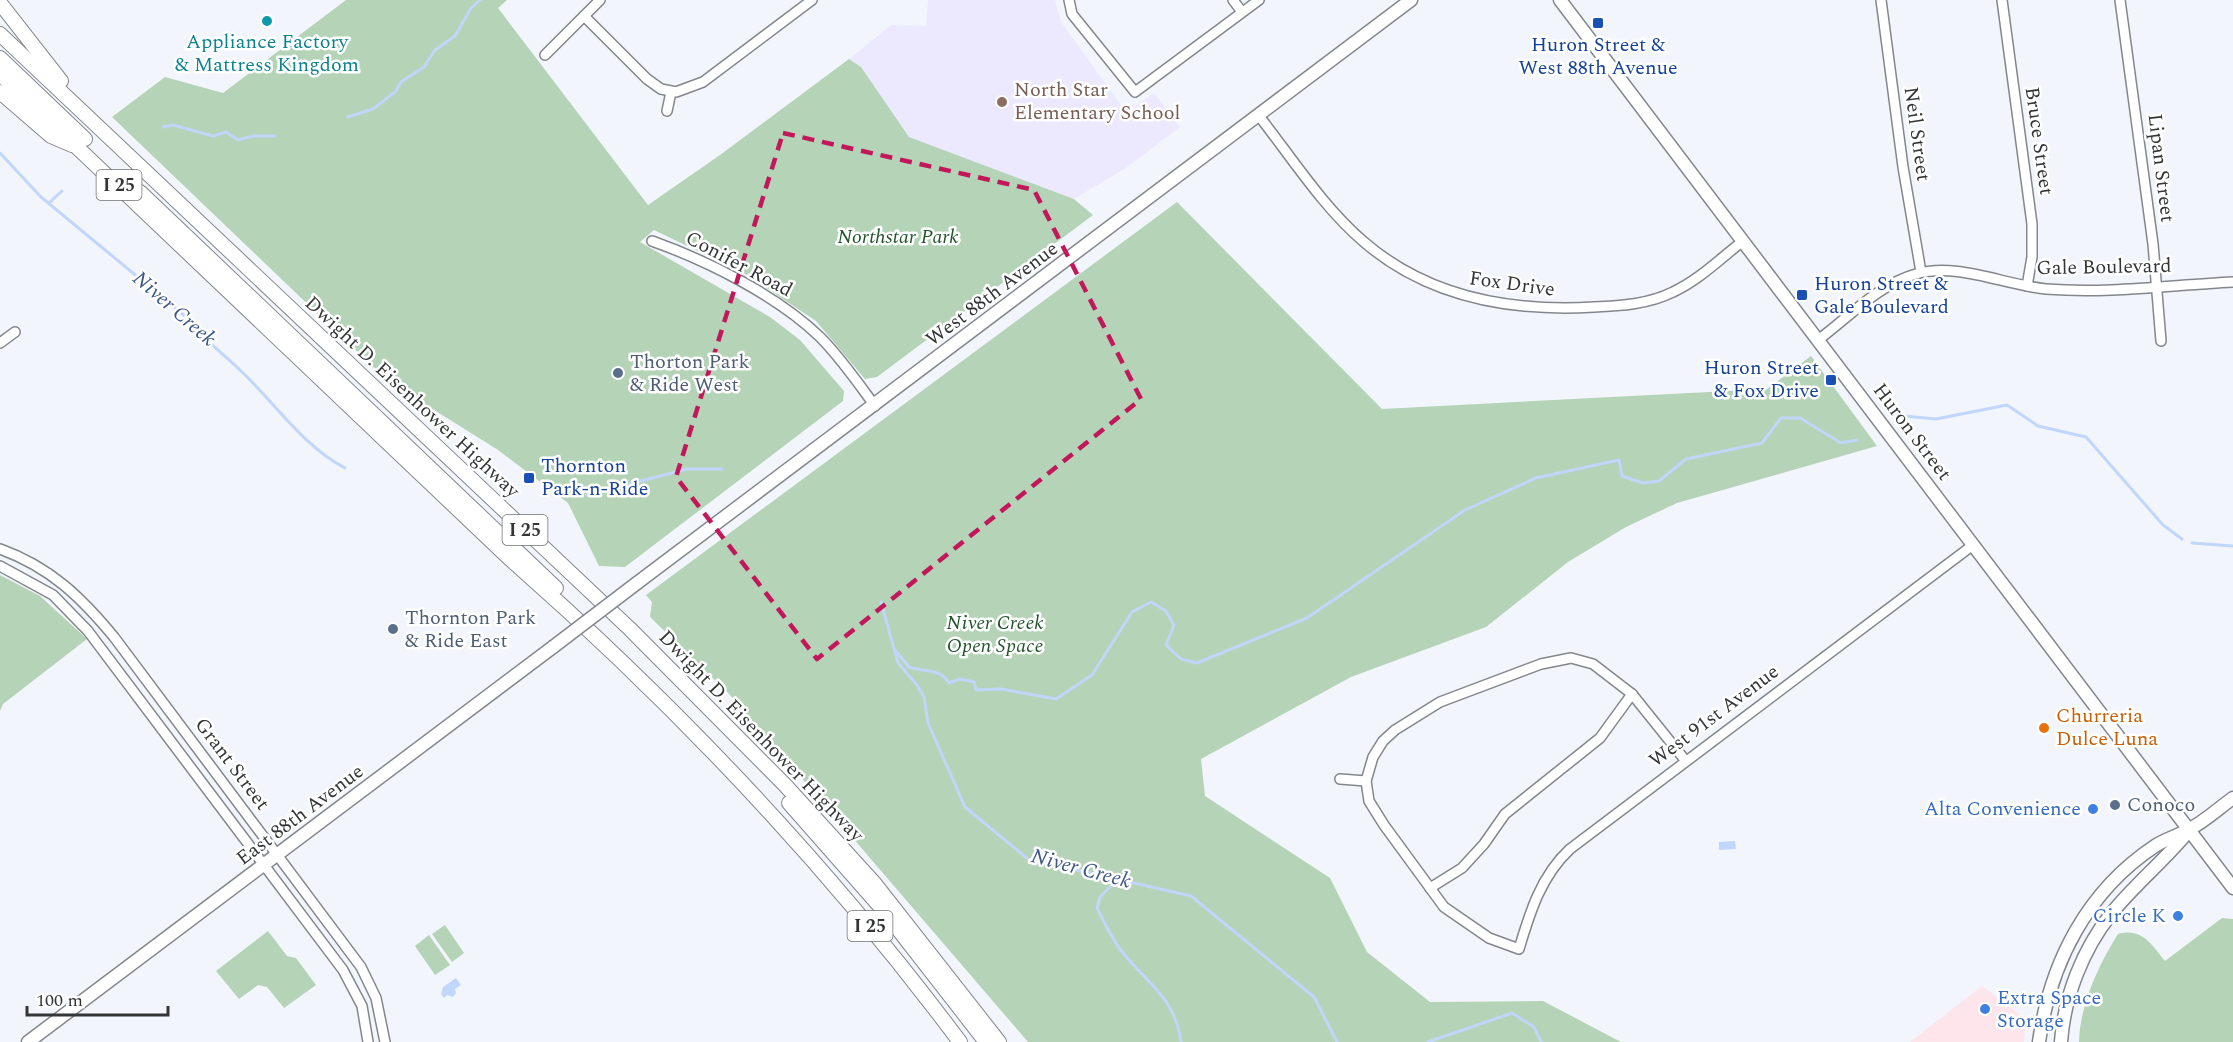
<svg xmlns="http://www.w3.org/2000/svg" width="2233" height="1042" font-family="Spectral,serif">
<rect width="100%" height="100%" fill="#f2f6fc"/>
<polygon fill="#fee4eb" points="1982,986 2026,1019 2024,1042 1910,1042"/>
<polygon fill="#ece9ff" points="928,0 1055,0 1061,22 1126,112 1154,93 1180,127 1126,168 1074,199 909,137 861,67 849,59 891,25 926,26"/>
<g fill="#b4d3b7">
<polygon points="346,0 507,0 498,8 648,205 720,155 849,59 861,67 909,137 1074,199 1093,215 877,377 865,379 816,321 747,275 654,230 640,242 770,317 800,340 844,391 843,401 625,567 599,566 568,503 498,450 388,381 112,117 165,77 223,93"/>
<polygon points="1177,202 1382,409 1767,389 1811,356 1877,446 1677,503 1626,527 1568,562 1486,627 1351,677 1201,759 1205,796 1330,878 1367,952 1430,1002 1543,1001 1621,1042 1028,1042 730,695 650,617 652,602 646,595"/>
<polygon points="0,575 40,596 87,639 3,704 0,711"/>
<path d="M2222 918 2233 919V1042H2079C2080 1005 2098 966 2118 934 2142 927 2152 945 2165 961Z"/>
<polygon points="445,925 464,953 452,962 432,934"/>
<polygon points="268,931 287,956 296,958 316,985 284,1008 267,987 258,985 239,999 216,971"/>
<polygon points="429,935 450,965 435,975 415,946"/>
</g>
<g fill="#c0d6fa">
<polygon points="1735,841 1736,849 1719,850 1719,842"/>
<polygon points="456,978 461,985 455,989 456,993 453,997 447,995 444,998 441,994 443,987"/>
</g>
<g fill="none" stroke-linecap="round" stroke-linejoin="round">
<g stroke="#c0d6fa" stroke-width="3">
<polyline points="348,117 373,109 396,91 401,82 424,67 435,50 455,36 471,8 480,0"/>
<polyline points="163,127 173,125 213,136 226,132 238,140 253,136 275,136"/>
<path d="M0 153 41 197 197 326C208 344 226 356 241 371 275 403 303 446 345 468"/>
<polyline points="50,202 62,191"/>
<polyline points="1904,416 1936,419 2007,405 2038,426 2086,437 2163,525 2182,539"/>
<polyline points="587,495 687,469 722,469"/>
<polyline points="2192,543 2233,546"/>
<polyline points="881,602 898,663 917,685 924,697 928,723 965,807 1028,859 1191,896 1314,997 1337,1042"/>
<path d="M895 650 909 667C923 672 940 668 949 683L960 679 974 682 976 690 1001 689 1056 699 1092 675 1132 612 1151 602 1166 611 1174 625 1166 645 1181 659 1197 663 1307 618 1465 510 1536 478 1619 460 1622 476 1643 483 1659 481 1686 459 1762 443 1781 418H1800L1841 443 1857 440"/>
<path d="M1117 880 1100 897 1097 908C1105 923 1112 940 1123 953 1149 985 1175 998 1181 1042"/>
<polyline points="1428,1042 1512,1013 1534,1027 1541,1042"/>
</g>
<g stroke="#83878c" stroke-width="12">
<g id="minor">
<polyline points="1069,0 1072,14 1135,92 1259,0"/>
<polyline points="1233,0 1242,12"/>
<polyline points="1881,0 1903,167 1921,272"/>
<polyline points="2002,0 2032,224 2032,257 2027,286"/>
<polyline points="2120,0 2153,244 2161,341"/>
<polyline points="584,16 647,79 661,89 676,92 703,82 812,0"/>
<polyline points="545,55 600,0"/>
<polyline points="667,111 671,92"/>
<path d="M1259 116C1292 158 1323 207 1364 242 1429 298 1511 312 1594 307 1621 306 1649 304 1673 292 1699 280 1721 258 1743 241"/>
<path d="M652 241C708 261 778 296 820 337 841 358 858 383 875 406"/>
<path d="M1818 340C1848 318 1879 284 1916 274 1957 262 2004 285 2046 289 2108 294 2171 285 2233 282"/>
<polyline points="0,343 15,332"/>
<path d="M0 549C50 567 81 597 114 637L361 967 376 998 385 1042"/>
<polyline points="0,566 53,595 88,631 343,970 362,1006 368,1042"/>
<path d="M1685 760 1632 694 1593 664 1571 658 1541 664 1440 702 1395 730 1383 741 1373 757 1366 781 1369 801 1384 825 1444 907 1489 938 1519 949C1530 912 1541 876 1570 849L1973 545"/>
<polyline points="1340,779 1366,781"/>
<polyline points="1430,888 1462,868 1484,844 1505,814 1600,738 1632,694"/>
</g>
</g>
<g stroke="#83878c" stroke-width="15">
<g id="major">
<polyline points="1560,0 2233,888"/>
<polyline points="637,583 1411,0"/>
<polyline points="28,1042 553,647"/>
<path d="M2039 1042C2050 963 2087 891 2155 846 2165 839 2178 836 2188 830 2204 822 2219 808 2233 798"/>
<path d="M2061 1042C2064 997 2083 949 2111 914 2134 885 2163 862 2187 833"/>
</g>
</g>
<g stroke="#83878c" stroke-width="16">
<g id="highway">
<polyline points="0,3 61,81"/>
<polyline points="0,34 630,629 785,785 875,884 999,1042"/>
<polyline points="0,58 85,139"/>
<path d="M0 74 509 558C675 704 828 865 960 1042"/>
<polyline points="0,92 51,136 72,145"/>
<polyline points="140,192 556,588"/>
<polyline points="789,803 884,911 986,1042"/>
</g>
</g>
<use href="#minor" stroke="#fff" stroke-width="9"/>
<use href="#major" stroke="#fff" stroke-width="12"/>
<use href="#highway" stroke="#fff" stroke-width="14"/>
<g stroke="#83878c" stroke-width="15" stroke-linecap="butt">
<polyline id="major-bridge" points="553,647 637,583"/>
</g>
<use href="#major-bridge" stroke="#fff" stroke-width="12"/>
</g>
<path fill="none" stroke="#c2185b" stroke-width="4.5" stroke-dasharray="12 8" stroke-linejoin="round" d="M783 133 1034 190 1141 399 817 659 676 477Z"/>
<circle fill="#0f9aa8" stroke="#fff" stroke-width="2" cx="267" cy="21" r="6"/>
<g fill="#1a4fb4" stroke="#fff" stroke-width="2">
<rect x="1592" y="17" width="12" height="12" rx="3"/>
<rect x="1796" y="289" width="12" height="12" rx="3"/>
<rect x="1825" y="374" width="12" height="12" rx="3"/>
<rect x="523" y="472" width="12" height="12" rx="3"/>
</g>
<circle fill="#8d6e63" stroke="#fff" stroke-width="2" cx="1002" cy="102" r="6"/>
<g fill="#5c6f8a" stroke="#fff" stroke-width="2">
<circle cx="618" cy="373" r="6"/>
<circle cx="393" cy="629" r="6"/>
<circle cx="2115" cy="805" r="6"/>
</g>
<circle fill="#e8710a" stroke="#fff" stroke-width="2" cx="2044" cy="728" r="6"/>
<g fill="#3f7fe0" stroke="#fff" stroke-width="2">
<circle cx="2093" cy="809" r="6"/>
<circle cx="2178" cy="916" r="6"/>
<circle cx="1985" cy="1009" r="6"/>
</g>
<g text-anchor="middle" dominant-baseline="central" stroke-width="5" stroke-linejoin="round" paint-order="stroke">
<g fill="#fff" stroke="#707273" stroke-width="1.5">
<rect x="96.5" y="170" width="45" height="30" rx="4.5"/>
<rect x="502.5" y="515" width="45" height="30" rx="4.5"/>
<rect x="847.5" y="911" width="45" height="30" rx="4.5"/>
</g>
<g font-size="18" font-weight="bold" fill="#333537">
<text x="119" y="185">I 25</text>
<text x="525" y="530">I 25</text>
<text x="870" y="926">I 25</text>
</g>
<g font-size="20" fill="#0d838f" stroke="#fff">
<text x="267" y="42">Appliance Factory<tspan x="267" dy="23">&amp; Mattress Kingdom</tspan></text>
</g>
<g font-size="20" fill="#164399" stroke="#fff" text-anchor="start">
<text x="1598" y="45" text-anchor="middle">Huron Street &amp;<tspan x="1598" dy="23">West 88th Avenue</tspan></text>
<text x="1814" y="284">Huron Street &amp;<tspan x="1814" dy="23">Gale Boulevard</tspan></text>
<text x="1819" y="368" text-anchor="end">Huron Street<tspan x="1819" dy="23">&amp; Fox Drive</tspan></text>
<text x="541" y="466">Thornton<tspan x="541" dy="23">Park-n-Ride</tspan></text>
</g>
<g font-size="20" fill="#785e54" stroke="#fff" text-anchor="start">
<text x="1014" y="90">North Star<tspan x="1014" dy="23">Elementary School</tspan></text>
</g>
<g font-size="20" fill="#333537" stroke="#fff">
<text transform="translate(1917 134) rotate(82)">Neil Street</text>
<text transform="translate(2039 141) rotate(82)">Bruce Street</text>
<text transform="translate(2161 168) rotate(83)">Lipan Street</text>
<text transform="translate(739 264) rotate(28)">Conifer Road</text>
<text transform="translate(2104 267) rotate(-1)">Gale Boulevard</text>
<text transform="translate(1512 284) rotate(8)">Fox Drive</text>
<text transform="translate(992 294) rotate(-37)">West 88th Avenue</text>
<text transform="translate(412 397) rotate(43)">Dwight D. Eisenhower Highway</text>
<text transform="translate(1912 432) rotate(53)">Huron Street</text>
<text transform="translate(1714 716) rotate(-37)">West 91st Avenue</text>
<text transform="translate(761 736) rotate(46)">Dwight D. Eisenhower Highway</text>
<text transform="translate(232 764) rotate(53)">Grant Street</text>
<text transform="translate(300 815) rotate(-37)">East 88th Avenue</text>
</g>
<g font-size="20" font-style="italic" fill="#22542c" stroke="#fff">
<text x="898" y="237">Northstar Park</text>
<text x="995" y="623">Niver Creek<tspan x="995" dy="23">Open Space</tspan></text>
</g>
<g font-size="20" fill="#4e5e75" stroke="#fff" text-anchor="start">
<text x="630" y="362">Thorton Park<tspan x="630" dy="23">&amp; Ride West</tspan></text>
<text x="405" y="618">Thornton Park<tspan x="405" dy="23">&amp; Ride East</tspan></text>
<text x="2127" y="805">Conoco</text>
</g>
<g font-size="20" fill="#c56008" stroke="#fff" text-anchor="start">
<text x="2056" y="716">Churreria<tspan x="2056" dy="23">Dulce Luna</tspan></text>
</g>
<g font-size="20" fill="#366cbe" stroke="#fff" text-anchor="end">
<text x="2081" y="809">Alta Convenience</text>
<text x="2166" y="916">Circle K</text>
<text x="1997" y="998" text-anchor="start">Extra Space<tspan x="1997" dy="23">Storage</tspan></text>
</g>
<g font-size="21" font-style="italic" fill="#3b5787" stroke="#fff">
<text transform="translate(174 309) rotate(41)">Niver Creek</text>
<text transform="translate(1081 869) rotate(15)">Niver Creek</text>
</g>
</g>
<path d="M27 1006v9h141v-9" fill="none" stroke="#333537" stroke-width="3"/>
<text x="36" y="1006" font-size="18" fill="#333537" stroke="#ffffff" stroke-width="4.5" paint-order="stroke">100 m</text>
</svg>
